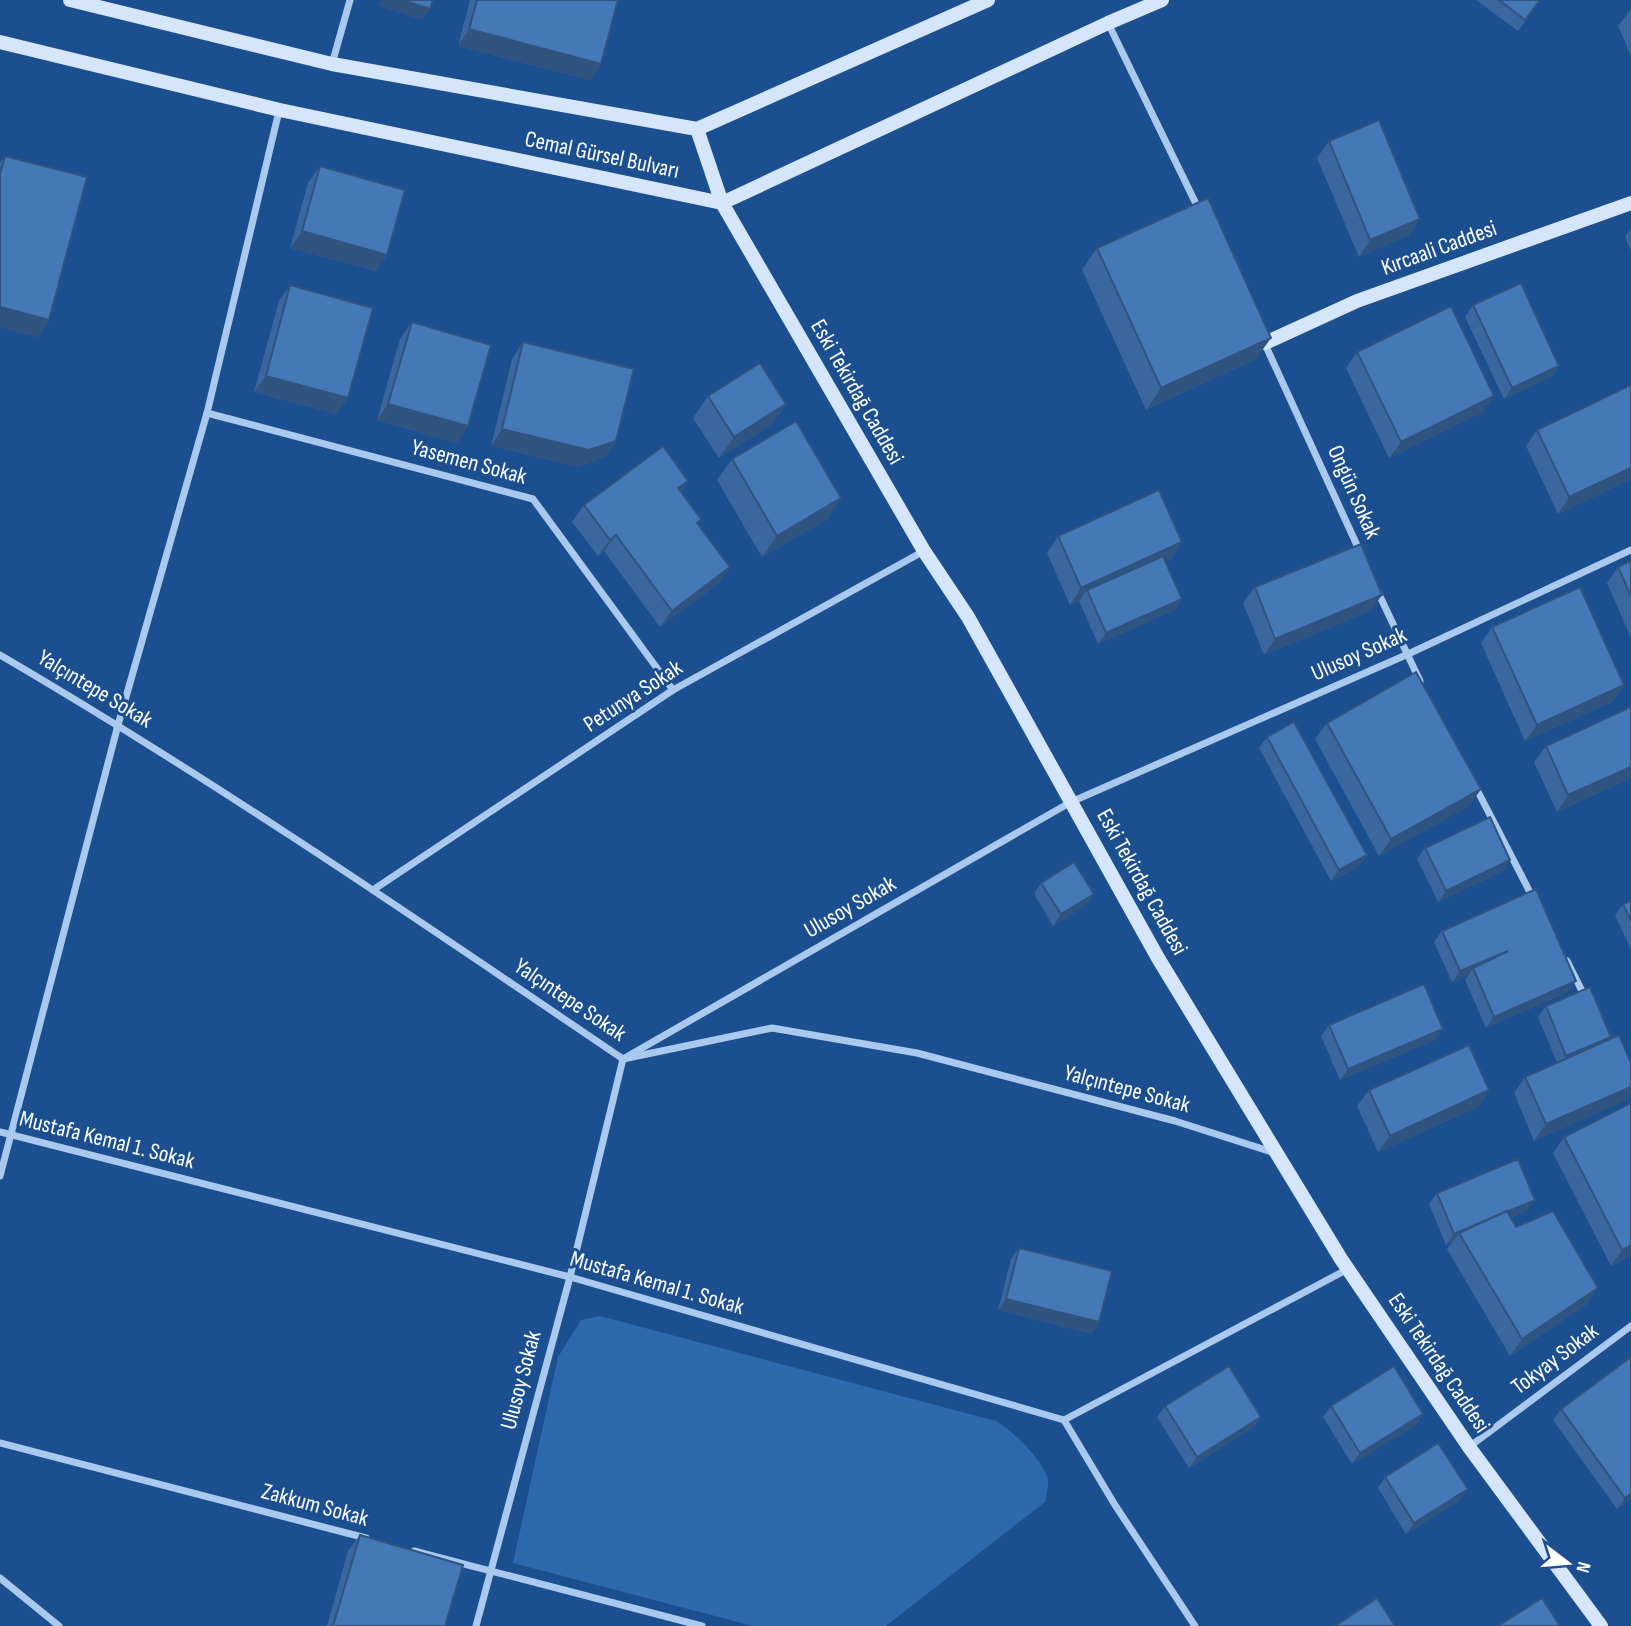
<svg xmlns="http://www.w3.org/2000/svg" width="1631" height="1626" font-family="'Sofia Sans Condensed',sans-serif">
<rect width="100%" height="100%" fill="#1b4f8f"/>
<path fill="#2e69ad" d="M600 1316 996 1421C1012 1430 1045 1462 1048 1480 1049 1486 1046 1496 1045 1502L886 1626H753L513 1563 558 1357 581 1320Z"/>
<g fill="none" stroke-linecap="round" stroke-linejoin="round">
<g stroke="#a9c9ee" stroke-width="7">
<polyline points="1108,23 1200,212"/>
<polyline points="332,64 350,0"/>
<polyline points="1264,342 1361,554"/>
<polyline points="207,413 533,499 673,690"/>
<polyline points="1377,590 1420,681"/>
<path d="M0 655C214 780 418 920 623 1059L772 1028 917 1053 1175 1121 1275 1153"/>
<polyline points="1474,784 1533,898"/>
<polyline points="373,890 673,690 924,551"/>
<polyline points="1567,961 1585,997"/>
<polyline points="0,1132 570,1277 1064,1420 1115,1505 1195,1626"/>
<polyline points="0,1176 118,725 207,413 279,111"/>
<polyline points="1064,1420 1348,1269"/>
<polyline points="0,1443 366,1538"/>
<polyline points="1469,1447 1631,1326"/>
<polyline points="414,1551 702,1626"/>
<polyline points="0,1578 59,1626"/>
<polyline points="476,1626 570,1277 623,1059 1071,802 1406,655 1631,550"/>
</g>
<g stroke="#d6e6fa" stroke-width="14">
<polyline points="70,0 332,64 697,129 988,0"/>
<polyline points="0,42 280,110 722,203 1108,23 1162,0"/>
<polyline points="697,129 722,203 924,551 968,617 1158,958 1341,1259 1469,1447 1601,1626"/>
<polyline points="1265,343 1357,301 1631,203"/>
</g>
</g>
<g fill="#3a679d">
<polygon points="470,0 618,0 601,64 590,80 458,46"/>
<polygon points="1476,0 1541,0 1518,31"/>
<polygon points="1631,9 1631,56 1618,26"/>
<polygon points="1329,141 1420,219 1409,235 1359,257 1317,158"/>
<polygon points="5,156 49,320 38,337 0,327 0,162"/>
<polygon points="320,166 387,255 376,271 290,248 308,183"/>
<polygon points="1631,228 1631,251 1625,237"/>
<polygon points="1097,248 1256,359 1146,410 1082,270"/>
<polygon points="290,285 348,398 336,414 254,392 279,301"/>
<polygon points="1473,305 1559,366 1551,377 1504,399 1465,317"/>
<polygon points="412,322 468,426 456,443 377,420 400,339"/>
<polygon points="523,342 616,441 605,457 578,467 491,446 512,359"/>
<polygon points="1357,352 1483,412 1389,458 1346,368"/>
<polygon points="1631,385 1631,479 1558,514 1526,446 1537,430"/>
<polygon points="708,396 786,404 771,425 719,458 693,418"/>
<polygon points="732,459 841,498 826,520 762,557 717,480"/>
<polygon points="688,481 681,492 701,519 698,524 718,584 660,627 604,551 598,556 572,522 584,505"/>
<polygon points="1058,536 1182,542 1171,559 1165,561 1182,599 1175,610 1098,644 1079,601 1080,600 1070,605 1047,553"/>
<polygon points="1631,561 1631,638 1607,583 1618,567"/>
<polygon points="1255,587 1382,595 1370,611 1264,655 1243,603"/>
<polygon points="1492,627 1624,685 1612,702 1525,741 1481,643"/>
<polygon points="1631,707 1631,778 1557,812 1534,762 1546,746"/>
<polygon points="1327,723 1481,789 1469,806 1379,856 1315,739"/>
<polygon points="1267,737 1367,855 1359,866 1331,881 1259,748"/>
<polygon points="1425,848 1510,860 1503,871 1438,902 1417,859"/>
<polygon points="1041,883 1094,894 1086,905 1053,926 1034,894"/>
<polygon points="1631,901 1631,950 1615,915 1623,904"/>
<polygon points="1442,931 1568,992 1486,1028 1465,980 1468,976 1452,982 1434,942"/>
<polygon points="1546,1006 1611,1037 1609,1039 1628,1099 1534,1141 1514,1093 1525,1077 1557,1063 1538,1017"/>
<polygon points="1329,1025 1443,1029 1435,1040 1340,1080 1321,1036"/>
<polygon points="1369,1090 1489,1090 1478,1107 1378,1152 1357,1106"/>
<polygon points="1631,1103 1631,1256 1611,1266 1553,1153 1564,1137"/>
<polygon points="1437,1193 1527,1211 1511,1218 1516,1227 1598,1288 1587,1304 1510,1356 1447,1249 1452,1243 1446,1245 1429,1204"/>
<polygon points="1019,1248 1092,1334 998,1310 1011,1259"/>
<polygon points="1165,1406 1261,1417 1253,1428 1189,1468 1157,1417"/>
<polygon points="1331,1406 1423,1414 1416,1425 1352,1464 1323,1417"/>
<polygon points="1561,1409 1631,1499 1617,1509 1553,1420"/>
<polygon points="1385,1477 1468,1489 1460,1500 1406,1534 1378,1488"/>
<polygon points="360,1535 445,1626 327,1626 348,1551"/>
</g>
<g fill="#305480">
<polygon points="382,0 402,0 430,9 422,20 378,6"/>
<polygon points="469,29 601,64 590,80 458,46"/>
<polygon points="1420,219 1409,235 1359,257 1370,240"/>
<polygon points="302,231 387,255 376,271 290,248"/>
<polygon points="0,307 49,320 38,337 0,327"/>
<polygon points="1271,338 1256,359 1146,410 1161,388"/>
<polygon points="1559,366 1551,377 1504,399 1512,388"/>
<polygon points="266,376 348,398 336,414 254,392"/>
<polygon points="1494,396 1483,412 1389,458 1401,442"/>
<polygon points="388,404 468,426 456,443 377,420"/>
<polygon points="786,404 771,425 719,458 734,437"/>
<polygon points="502,429 616,441 605,457 578,467 491,446"/>
<polygon points="1631,468 1631,479 1558,514 1569,497"/>
<polygon points="688,481 677,497 678,488"/>
<polygon points="841,498 826,520 762,557 777,536"/>
<polygon points="616,535 604,551 598,556 610,540"/>
<polygon points="1182,542 1171,559 1089,596 1087,590 1080,600 1070,605 1081,588"/>
<polygon points="730,567 718,584 660,627 672,611"/>
<polygon points="1382,595 1370,611 1264,655 1275,639"/>
<polygon points="1182,599 1175,610 1098,644 1106,633"/>
<polygon points="1624,685 1612,702 1525,741 1537,725"/>
<polygon points="1631,767 1631,778 1557,812 1568,795"/>
<polygon points="1481,789 1469,806 1379,856 1391,839"/>
<polygon points="1367,855 1359,866 1331,881 1339,870"/>
<polygon points="1510,860 1503,871 1438,902 1446,891"/>
<polygon points="1094,894 1086,905 1053,926 1061,914"/>
<polygon points="1508,951 1473,968 1468,976 1452,982 1460,971"/>
<polygon points="1576,981 1568,992 1486,1028 1494,1017"/>
<polygon points="1443,1029 1435,1040 1340,1080 1348,1069"/>
<polygon points="1611,1037 1603,1048 1559,1067 1566,1056"/>
<polygon points="1631,1087 1631,1095 1628,1099 1534,1141 1546,1124"/>
<polygon points="1489,1090 1478,1107 1378,1152 1390,1136"/>
<polygon points="1535,1200 1527,1211 1462,1239 1459,1233 1452,1243 1446,1245 1454,1234"/>
<polygon points="1631,1245 1631,1256 1611,1266 1622,1250"/>
<polygon points="1598,1288 1587,1304 1510,1356 1522,1339"/>
<polygon points="1006,1299 1099,1322 1092,1334 998,1310"/>
<polygon points="1423,1414 1416,1425 1352,1464 1360,1453"/>
<polygon points="1261,1417 1253,1428 1189,1468 1197,1457"/>
<polygon points="1468,1489 1460,1500 1406,1534 1414,1523"/>
<polygon points="1631,1494 1631,1499 1617,1509 1625,1498"/>
</g>
<g fill="#4478b7" stroke="#305480" stroke-width="2">
<polygon points="402,0 433,0 430,9"/>
<polygon points="477,0 618,0 601,64 469,29"/>
<polygon points="1499,0 1540,0 1525,20"/>
<polygon points="1379,120 1420,219 1370,240 1329,141"/>
<polygon points="5,156 87,177 49,320 0,307 0,174"/>
<polygon points="320,166 405,190 387,255 302,231"/>
<polygon points="1208,198 1271,338 1161,388 1097,248"/>
<polygon points="1521,283 1559,366 1512,388 1473,305"/>
<polygon points="290,285 373,308 348,398 266,376"/>
<polygon points="1451,306 1494,396 1401,442 1357,352"/>
<polygon points="412,322 491,345 468,426 388,404"/>
<polygon points="523,342 634,369 616,441 589,450 502,429"/>
<polygon points="760,363 786,404 734,437 708,396"/>
<polygon points="1631,385 1631,468 1569,497 1537,430"/>
<polygon points="796,421 841,498 777,536 732,459"/>
<polygon points="663,446 688,481 678,488 701,519 697,523 730,567 672,611 616,535 610,540 584,505"/>
<polygon points="1159,490 1182,542 1081,588 1058,536"/>
<polygon points="1361,544 1382,595 1275,639 1255,587"/>
<polygon points="1163,556 1182,599 1106,633 1087,590"/>
<polygon points="1631,561 1631,596 1618,567"/>
<polygon points="1580,587 1624,685 1537,725 1492,627"/>
<polygon points="1416,672 1481,789 1391,839 1327,723"/>
<polygon points="1631,707 1631,767 1568,795 1546,746"/>
<polygon points="1294,722 1367,855 1339,870 1267,737"/>
<polygon points="1490,817 1510,860 1446,891 1425,848"/>
<polygon points="1074,862 1094,894 1061,914 1041,883"/>
<polygon points="1536,889 1576,981 1494,1017 1473,968 1508,951 1460,971 1442,931"/>
<polygon points="1631,901 1631,921 1623,904"/>
<polygon points="1424,984 1443,1029 1348,1069 1329,1025"/>
<polygon points="1590,987 1611,1037 1566,1056 1546,1006"/>
<polygon points="1619,1035 1631,1063 1631,1087 1546,1124 1525,1077"/>
<polygon points="1469,1045 1489,1090 1390,1136 1369,1090"/>
<polygon points="1631,1103 1631,1245 1622,1250 1564,1137"/>
<polygon points="1518,1159 1535,1200 1507,1212 1507,1211 1454,1234 1437,1193"/>
<polygon points="1507,1211 1516,1227 1553,1211 1598,1288 1522,1339 1459,1233"/>
<polygon points="1019,1248 1112,1271 1099,1322 1006,1299"/>
<polygon points="1631,1357 1631,1494 1625,1498 1561,1409"/>
<polygon points="1229,1366 1261,1417 1197,1457 1165,1406"/>
<polygon points="1394,1366 1423,1414 1360,1453 1331,1406"/>
<polygon points="1438,1443 1468,1489 1414,1523 1385,1477"/>
<polygon points="360,1535 463,1565 445,1626 333,1626"/>
<polygon points="1377,1598 1395,1626 1335,1626"/>
<polygon points="1542,1598 1560,1626 1498,1626"/>
</g>
<g text-anchor="middle" dominant-baseline="central" stroke-width="6" stroke-linejoin="round" paint-order="stroke">
<g font-size="23" fill="#fff" stroke="#1b4f8f">
<text transform="translate(602 155) rotate(12)">Cemal Gürsel Bulvarı</text>
<text transform="translate(1439 248) rotate(-20)">Kırcaali Caddesi</text>
<text transform="translate(857 392) rotate(60)">Eski Tekirdağ Caddesi</text>
<text transform="translate(469 462) rotate(15)">Yasemen Sokak</text>
<text transform="translate(1354 492) rotate(66)">Ongün Sokak</text>
<text transform="translate(1359 654) rotate(-24)">Ulusoy Sokak</text>
<text transform="translate(95 689) rotate(31)">Yalçıntepe Sokak</text>
<text transform="translate(633 696) rotate(-33)">Petunya Sokak</text>
<text transform="translate(1142 882) rotate(61)">Eski Tekirdağ Caddesi</text>
<text transform="translate(850 907) rotate(-30)">Ulusoy Sokak</text>
<text transform="translate(570 1000) rotate(34)">Yalçıntepe Sokak</text>
<text transform="translate(1127 1089) rotate(15)">Yalçıntepe Sokak</text>
<text transform="translate(107 1140) rotate(14)">Mustafa Kemal 1. Sokak</text>
<text transform="translate(657 1283) rotate(16)">Mustafa Kemal 1. Sokak</text>
<text transform="translate(1555 1359) rotate(-37)">Tokyay Sokak</text>
<text transform="translate(1439 1363) rotate(56)">Eski Tekirdağ Caddesi</text>
<text transform="translate(521 1380) rotate(-75)">Ulusoy Sokak</text>
<text transform="translate(315 1505) rotate(15)">Zakkum Sokak</text>
</g>
</g>
<g transform="translate(1568 1563) rotate(106)" stroke="#1b4f8f" stroke-width="5" paint-order="stroke">
<path d="M0-5L12 26L0 18L-12 26Z" fill="#ffffff"/>
<text y="-10" font-size="19" font-weight="bold" text-anchor="middle" fill="#ffffff">N</text>
</g>
</svg>
